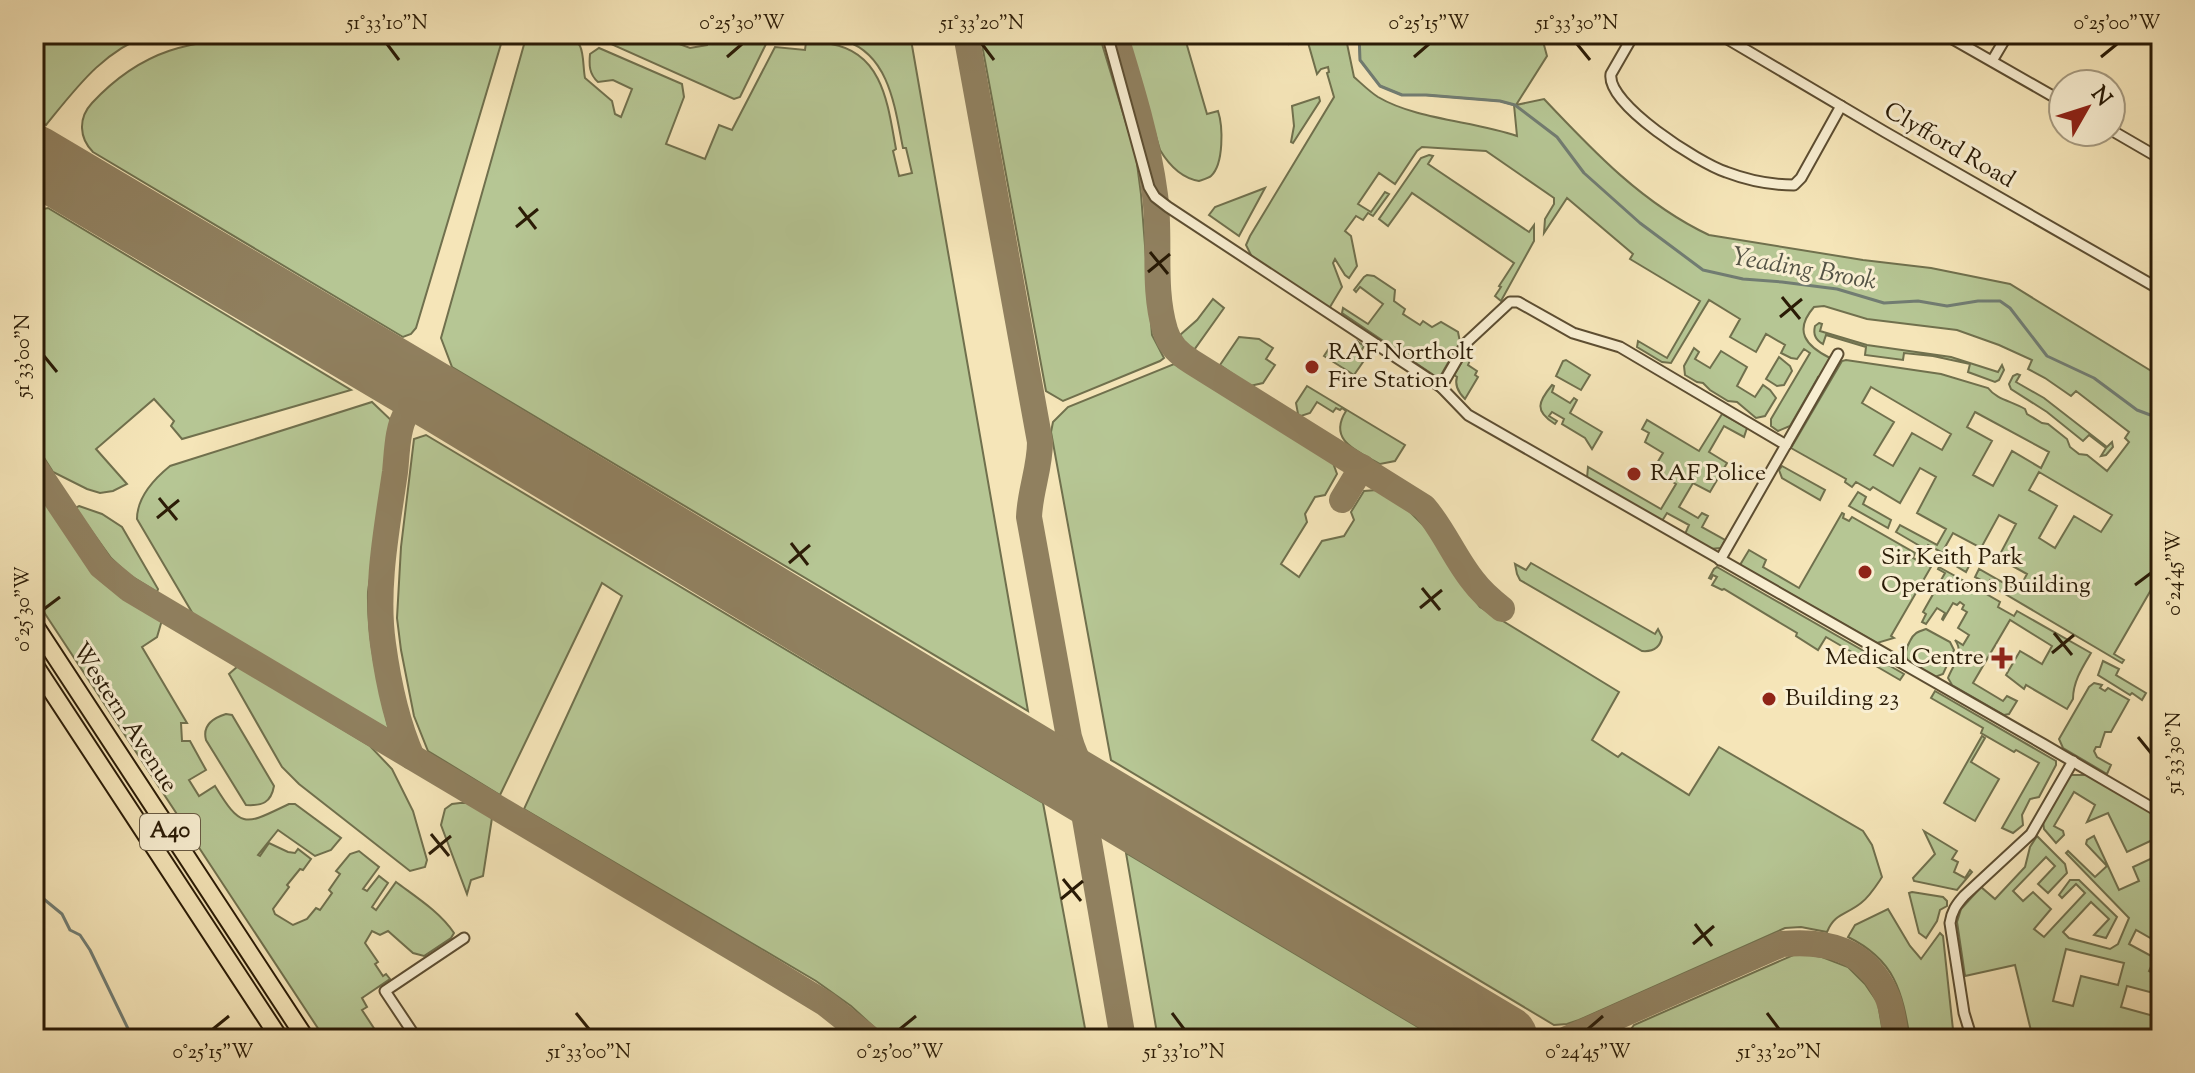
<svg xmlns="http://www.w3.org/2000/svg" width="2195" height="1073" font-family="'Sorts Mill Goudy',serif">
<rect width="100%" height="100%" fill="#f5e5b8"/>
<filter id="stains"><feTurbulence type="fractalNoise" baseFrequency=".0025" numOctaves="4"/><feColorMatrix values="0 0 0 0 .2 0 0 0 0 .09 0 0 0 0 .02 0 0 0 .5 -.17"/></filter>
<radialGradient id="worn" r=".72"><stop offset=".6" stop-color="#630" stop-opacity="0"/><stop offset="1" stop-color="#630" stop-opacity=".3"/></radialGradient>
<g fill="#b6c694" stroke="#70704d" stroke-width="2" fill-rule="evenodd">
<path d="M34 34H150C102 52 77 87 46 125L34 117Z"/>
<path d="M278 34H504L416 328 411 334 403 337 93 152C79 138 78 118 92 103 150 41 200 42 278 34Z"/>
<path d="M527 34C544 34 571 28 580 46 584 54 583 68 585 78L612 101 615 114 621 117 632 89 613 80 598 82C589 74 589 65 590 54L599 48 682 84 684 97 666 144 705 159 719 125 732 130 775 47 805 50 806 42C814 43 823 43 831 44 884 53 888 107 896 149L893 151 899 176 912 173 906 148H903C895 109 890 56 846 41 831 36 816 38 802 34H910L1028 711 452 367 441 338Z"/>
<polygon points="596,34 674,34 671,41 690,48 707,45 711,34 740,34 766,44 740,97 734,99 602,40"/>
<polygon points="980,34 1099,34 1136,156 1141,194 1152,335 1164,358 1160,361 1063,401 1046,391"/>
<path d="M1126 34H1187L1186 42 1207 114 1218 111C1223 126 1224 164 1211 176 1209 178 1202 180 1199 181 1181 178 1169 165 1160 150Z"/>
<path d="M1287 34H1345L1354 77C1362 84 1370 92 1378 97 1417 120 1475 121 1517 136L1514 105 1500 101 1426 95H1402L1380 86 1360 60 1359 34H1541L1547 56 1516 105 1544 99C1593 151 1643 204 1709 235L1863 260 1931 268 2010 284 2161 377V511L2154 523 2161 527 2159 533 2161 535V576H2159L2114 654 2124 660 2122 663 1995 588 1996 583 1990 580 1988 584 1975 577 1979 569 2018 591 2027 574 1998 558 2016 524 1999 515 1981 548 1953 533 1944 549 1970 564 1966 572 1943 558 1945 554 1928 545 1925 549 1896 532 1900 525 1937 545 1946 529 1917 513 1936 477 1920 468 1900 503 1873 487 1870 490 1856 482 1852 487 1845 482 1846 479 1791 448 1842 361 1846 360 1941 374 1988 388C1997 400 2012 401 2025 409L2027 414 2042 423 2048 424 2067 439 2070 447 2079 454 2087 455 2107 471 2129 442 2125 438 2129 432 2076 391 2071 396 2045 378 2028 369 2032 360 1999 345 1957 330 1867 319 1824 306 1814 307C1793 331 1806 346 1830 358V361L1821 378 1818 377 1817 379 1790 426 1778 431 1771 426V419L1810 353 1804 349 1797 359 1791 358 1781 353 1785 345 1766 334 1756 352 1730 337 1740 319 1709 300 1671 363 1662 362 1637 347 1638 341 1667 358 1700 301 1630 259 1633 254 1567 198 1544 233 1545 219 1554 204V198L1486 151 1422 147 1417 151 1395 184 1379 173 1358 204 1371 212 1385 192 1389 194 1373 216 1368 213 1363 220 1356 216 1345 231 1351 236 1357 266 1349 278 1345 275 1335 259 1333 263 1342 287 1330 307H1327L1252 257 1246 245 1250 236 1334 97 1327 73 1329 72 1328 67 1321 69 1317 74 1307 39 1289 44ZM1871 387 1951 434 1942 450 1912 433 1893 466 1874 455 1894 422 1862 403ZM1975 412 2049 452 2041 468 2012 451 1993 486 1973 475 1992 441 1967 427ZM2039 472 2112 515 2101 532 2074 516 2055 548 2039 538 2057 506 2029 490Z"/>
<polygon points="1319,97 1320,101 1293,143 1291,142 1294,126 1292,106"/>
<polygon points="1429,155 1433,156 1428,164 1529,232 1534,225 1534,241 1501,301 1495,296 1501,287 1499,286 1514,263 1412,193 1388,226 1379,219 1421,158"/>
<polygon points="1265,188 1239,236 1209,215 1215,207"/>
<polygon points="48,208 351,390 182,439 171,426 174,421 154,399 96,449 127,484 113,491 100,493 87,489 53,472 34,442 34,211"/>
<polygon points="1367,275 1374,276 1395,290 1394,301 1405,309 1403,314 1420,325 1423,321 1432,327 1441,322 1458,332 1460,342 1441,375 1435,376 1342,313 1343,308 1368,324 1383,304 1360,287 1356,292 1354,290 1364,277"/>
<polygon points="1213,299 1224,308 1194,350 1184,343 1180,335 1197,320"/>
<path d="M1819 323 1822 324 1820 331 1867 345 1951 357 1998 372 2002 365 2004 370 1999 380 1995 382 1968 372 1970 364 1933 356 1904 353 1903 360 1865 355 1866 347 1826 335 1823 344C1815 340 1813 334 1815 326Z"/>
<polygon points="1239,337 1259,339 1273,348 1266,359 1275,365 1263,383 1250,386 1220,365"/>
<polygon points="1357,341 1364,346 1357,358 1363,362 1354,375 1324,356 1328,350 1344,361"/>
<polygon points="1694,348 1699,352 1695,359 1710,368 1721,351 1747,367 1737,386 1755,397 1763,385 1770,390 1776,398 1765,416 1756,418 1737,402 1728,401 1710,390 1703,383 1697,382 1685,375 1684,366"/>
<polygon points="1779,357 1790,366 1792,371 1784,385 1777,386 1766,379"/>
<path d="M1468 358 1470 360 1468 365 1477 371 1475 375 1478 377 1465 399C1459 393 1454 386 1457 377L1454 375 1463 360Z"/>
<polygon points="1566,360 1590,375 1581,390 1556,376 1563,361"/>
<path d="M1174 364 1333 463 1337 474 1325 495 1315 497 1305 514 1307 522 1281 564 1299 577 1322 541 1344 536 1354 520 1351 512 1364 491 1377 490 1405 507 1427 529 1462 584 1480 607 1619 692 1592 740 1618 757 1622 753 1689 795 1719 747 1863 831 1872 845 1882 877C1876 886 1870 896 1861 903 1846 915 1835 913 1827 932L1801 927 1785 928 1579 1020 1567 1024 1554 1025 1111 760 1051 432 1053 422 1068 407Z"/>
<polygon points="2017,374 2020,375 2016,382 2044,398 2107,447 2112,442 2113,447 2106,455 2101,456 2106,448 2089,435 2083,441 2047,412 2011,389 2009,384 2013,376"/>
<path d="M1552 385 1554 386 1552 392 1570 403 1574 398 1577 400 1570 413 1602 432 1592 449 1585 438 1562 424 1564 419 1552 412 1549 416 1557 421 1555 424C1534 411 1538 402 1552 385Z"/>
<path d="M1307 386 1405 445 1395 461 1380 464C1358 451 1327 441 1346 411L1342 408 1340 410 1336 408 1333 412 1317 402 1310 413 1301 416 1298 414 1296 403Z"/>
<path d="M372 402 393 422 368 592C367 639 378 684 389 730L193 614 137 519C137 497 154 479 170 466Z"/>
<polygon points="1722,414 1747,428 1744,437 1724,426 1709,452 1727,463 1710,492 1693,483 1679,507 1698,518 1702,513 1708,516 1702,527 1725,540 1721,548 1710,549 1685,534 1689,525 1667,513 1662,521 1587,478 1588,467 1661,509 1676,484 1653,470 1663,453 1645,442 1649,433 1642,429 1647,420 1699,451"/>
<polygon points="426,435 1043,803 1087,1039 887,1039 851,1006 816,981 524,809 622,596 602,583 500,795 428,751 414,716 401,650 397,618 401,547 414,439"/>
<polygon points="1782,466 1825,490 1820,500 1782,478 1779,470"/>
<path d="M34 484 88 566 101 581 119 595 162 620 157 637 142 647 187 723H181L182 741H190L206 770 189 780 199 796 215 786C242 830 245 825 289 804H295L341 838 331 850 315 856 278 830 258 855 260 856 269 843 288 852 295 853 298 849 311 859 303 870 300 869 287 885 289 887 273 909 275 914 293 925 307 919 316 908 320 910 332 893 329 890 340 874 336 871 350 854 359 851 379 867 363 889 367 891 379 876 388 883 372 907 376 910 396 882C416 897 440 912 454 933L451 938 424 956 413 953 388 931 380 935 372 931 365 943 378 962 375 964 383 976 386 974 390 979 362 998 367 1007 362 1010 381 1039H325L34 597Z"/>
<polygon points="1858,492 1866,497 1863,504 1891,520 1888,528 1849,506"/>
<polygon points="79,506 102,514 122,527 158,589 157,592 128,574 111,558 75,508"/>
<polygon points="1842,513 1844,514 1843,518 1849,521 1852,517 1915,553 1913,558 1931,567 1891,636 1894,638 1877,643 1740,565 1749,550 1766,560 1763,567 1799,588"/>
<path d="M1531 563 1655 634 1658 629 1662 637C1660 648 1653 652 1642 651L1520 580 1517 574 1515 564 1526 570Z"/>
<polygon points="1717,567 1904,674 1900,680 1826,637 1818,650 1796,636 1797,633 1724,589 1722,590 1712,585 1717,577 1713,575 1711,579 1709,578 1714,569"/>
<path d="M1939 567 1964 581 1963 584 1967 587 1969 584 2000 602 1998 607 2014 616 2017 611 2091 653C2082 668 2073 682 2073 699L2067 709 2026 685 2024 689 2006 675 2020 651 2042 664 2052 646 2010 620 1973 683 2003 701 2007 696 2017 701 2009 714 2004 715 1952 685 1948 678C1953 664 1965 654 1955 640L1963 645 1969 635 1958 628 1967 612 1962 609 1964 605 1960 602 1957 605 1953 603 1943 620 1942 619 1945 613 1937 608 1926 624 1922 622 1926 614 1923 612 1945 573 1938 569Z"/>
<path d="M1926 629 1950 642 1954 650 1943 674 1935 677C1917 667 1897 664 1910 641 1914 633 1917 632 1926 629Z"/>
<polygon points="2103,661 2119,669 2116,675 2146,693 2142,700 2132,693 2130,695 2098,675"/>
<polygon points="238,666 370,746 392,769 413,811 427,860 425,867 410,871 299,784 282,767 229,674"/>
<polygon points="2094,683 2102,685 2100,688 2105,691 2108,688 2129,700 2111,732 2105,732 2100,747 2096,747 2094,751 2097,757 2111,765 2107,774 2063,748 2059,739 2089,687"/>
<polygon points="1935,691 2056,761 2056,765 2039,797 2030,799 2022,815 2023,825 2013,833 2002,828 2039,763 2016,750 2014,752 1981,733 1983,728 1931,698"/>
<path d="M226 714 232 715 274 786C271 803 262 806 246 805L206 740C202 725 213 718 226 714Z"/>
<polygon points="1982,736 1985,738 1971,762 1999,779 1975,821 1944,803"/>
<polygon points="2070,775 2088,775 2161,817 2161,836 2127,852 2108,813 2087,822 2095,805 2074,792 2054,826 2063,831 2064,835 2056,843 2044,829 2043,821"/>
<polygon points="460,803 469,803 492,818 483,876 471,880 467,894 441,825 445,809 452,804"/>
<polygon points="1924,831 1957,851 1952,859 1958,862 1954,872 1965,878 1970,870 1972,872 1957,890 1914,881 1913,878 1935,854"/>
<path d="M2037 836 2065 864 2067 873 2048 893 2038 884 2055 866 2046 857 2013 891 2023 901 2033 892 2051 909 2034 929 2044 937 2085 893 2076 884 2062 898 2059 895 2070 880H2079L2117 917 2106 938 2094 935 2109 919 2091 902 2063 932 2069 938 2110 949 2118 944 2129 918 2066 853 2068 851 2095 877 2107 866 2086 844 2087 840 2094 836 2119 890 2139 881 2133 867 2161 854V944L2136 930 2129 944 2155 958 2149 971 2161 978V995L2127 986 2121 1007 2161 1018 2158 1039H2033L2015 965 1965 976 1957 922 1961 909 1981 887 1995 899 2025 867 2030 847ZM2066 949 2124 963 2118 985 2081 976 2073 1006 2053 1001Z"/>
<polygon points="1126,853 1438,1039 1158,1039"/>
<polygon points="1912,892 1943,897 1947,901 1947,906 1940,910 1937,921 1926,938 1919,933 1909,893"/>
<path d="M1888 909 1910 946 1921 959 1940 933 1943 936 1954 1039H1910C1902 991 1895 960 1848 937L1855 925Z"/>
<polygon points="1798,953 1822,957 1848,967 1865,984 1878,1003 1884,1039 1624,1039 1634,1025"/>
</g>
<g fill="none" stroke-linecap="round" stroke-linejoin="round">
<g stroke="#717c72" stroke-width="3">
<polyline points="1359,34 1360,60 1380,86 1402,95 1426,95 1500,101 1515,105 1557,137 1584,173 1640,223 1703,270 1743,279 1782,282 1837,289 1884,303 1918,301 1947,306 1978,301 2000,301 2010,308 2047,356 2094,378 2137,410 2161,419"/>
<polyline points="34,891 62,914 70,930 80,935 90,950 133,1039"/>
</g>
<g stroke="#90805f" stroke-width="26">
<path d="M966 34 1040 442C1040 468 1030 491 1029 517L1069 737C1079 773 1099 796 1131 815"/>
<path d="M1115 34C1131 86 1148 141 1155 195 1161 239 1152 287 1165 330 1169 345 1179 354 1192 362L1424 507C1444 530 1455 559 1474 582 1482 593 1492 601 1502 609"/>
<polyline points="34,176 46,173 68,179"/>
<polyline points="34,466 101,566 129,589 757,962 826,1004 870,1039"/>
<polyline points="1342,500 1362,467"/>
<path d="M412 757C397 723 388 681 383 644 375 588 387 528 395 472 397 454 397 427 407 412 417 399 432 400 446 403"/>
<path d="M1048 767C1066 777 1076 787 1082 807"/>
<polyline points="1116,806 1098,804 1087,812 1085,819 1123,1039"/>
<polyline points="1470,1018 1483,1027 1493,1039"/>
<path d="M1567 1039 1782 944C1828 940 1866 949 1887 996 1893 1009 1894 1025 1896 1039"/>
</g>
<polyline stroke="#90805f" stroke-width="68" points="34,159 446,403 1048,767 1504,1039"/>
<g stroke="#5d4e32" stroke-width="13">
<g id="street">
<polyline points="1107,34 1149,187 1155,197 1168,207 1441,387 1468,415 2043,744 2161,813"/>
<path d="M1634 34 1611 74C1606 104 1699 163 1726 172 1747 180 1771 185 1794 185L1801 178 1841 106"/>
<polyline points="1719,34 1885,132 2161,290"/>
<polyline points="1944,34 2063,102"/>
<polyline points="1992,61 2008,34"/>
<polyline points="2111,130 2161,159"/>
<polyline points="1441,387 1467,342 1510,302 1518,302 1573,333 1620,347 1786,445"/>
<polyline points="1720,560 1838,354"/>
<polyline points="417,1039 385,991 464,938"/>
<path d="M1972 1039 1964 1013 1950 923C1952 911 1956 905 1964 896L2031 834 2073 761"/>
</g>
</g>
<g stroke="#2a1b06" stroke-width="20">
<g id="highway">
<polyline points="34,624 306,1039"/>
<polyline points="34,664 280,1039"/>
</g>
</g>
<use href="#street" stroke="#f8eed1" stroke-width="9"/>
<use href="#highway" stroke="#f5e5b8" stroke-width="16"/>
</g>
<path fill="none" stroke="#2a1b06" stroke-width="3" d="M387 44 399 60M982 44 994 60M1577 44 1590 60M727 57 742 44M1414 57 1429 44M2101 57 2117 44M519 207 536 229M516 227 538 209M1150 252 1168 274M1148 272 1170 254M1782 297 1800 319M1780 317 1802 299M44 356 57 372M159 498 177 520M157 518 179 500M791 543 808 565M789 563 810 545M2135 585 2151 573M1422 588 1440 610M1420 608 1442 590M44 609 60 597M2054 633 2072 655M2052 653 2074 635M2138 737 2151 753M431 834 449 856M429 854 451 836M1063 879 1081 901M1061 899 1083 881M1695 924 1712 946M1693 944 1714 926M576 1013 589 1029M1172 1013 1184 1029M1767 1013 1779 1029M213 1029 229 1016M900 1029 916 1016M1588 1029 1603 1016"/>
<g fill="#8f2418" stroke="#f8eed1" stroke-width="3">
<circle cx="1312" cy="367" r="8"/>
<circle cx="1634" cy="474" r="8"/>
<circle cx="1865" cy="572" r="8"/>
<path d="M1998 646h8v8h8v8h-8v8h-8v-8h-8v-8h8z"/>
<circle cx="1769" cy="699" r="8"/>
</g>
<g text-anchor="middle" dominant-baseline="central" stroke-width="6" stroke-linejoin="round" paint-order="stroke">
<rect fill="#f8eed1" stroke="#685a43" stroke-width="2" x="140" y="814" width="60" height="36" rx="6"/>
<g font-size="22" font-weight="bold" fill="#2a1b06">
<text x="170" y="832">A40</text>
</g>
<g font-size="24" fill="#2a1b06" stroke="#f8eed1">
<text transform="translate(1949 146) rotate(30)">Clyfford Road</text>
<text transform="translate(124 718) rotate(57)">Western Avenue</text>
</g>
<g font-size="24" fill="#2a1b06" stroke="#f8eed1" text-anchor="start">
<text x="1328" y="353">RAF Northolt<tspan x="1328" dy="28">Fire Station</tspan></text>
<text x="1650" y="474">RAF Police</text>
<text x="1881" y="558">Sir Keith Park<tspan x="1881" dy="28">Operations Building</tspan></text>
<text x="1984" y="658" text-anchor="end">Medical Centre</text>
<text x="1785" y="699">Building 23</text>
</g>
<g font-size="26" font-style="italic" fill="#545345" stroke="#f8eed1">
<text transform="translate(1804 270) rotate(10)">Yeading Brook</text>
</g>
</g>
<rect width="2195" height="1073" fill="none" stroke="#f5e5b8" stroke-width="88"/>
<g transform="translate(2087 108) rotate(51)"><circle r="38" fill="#f8eed1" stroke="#a69a80" stroke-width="2"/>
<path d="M0-6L14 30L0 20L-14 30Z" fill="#8f2418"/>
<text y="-12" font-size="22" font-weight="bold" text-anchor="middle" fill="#2a1b06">N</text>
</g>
<rect x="44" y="44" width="2107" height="985" fill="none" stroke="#2a1b06" stroke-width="3"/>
<g font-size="20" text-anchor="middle" fill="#2a1b06">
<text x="387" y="29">51°33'10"N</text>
<text x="742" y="29">0°25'30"W</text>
<text x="982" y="29">51°33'20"N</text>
<text x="1429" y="29">0°25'15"W</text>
<text x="1577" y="29">51°33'30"N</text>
<text x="2117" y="29">0°25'00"W</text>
<text transform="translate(22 356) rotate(-90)" y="7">51°33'00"N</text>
<text transform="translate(2173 573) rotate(-90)" y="7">0°24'45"W</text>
<text transform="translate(22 609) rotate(-90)" y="7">0°25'30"W</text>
<text transform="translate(2173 753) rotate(-90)" y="7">51°33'30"N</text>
<text x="213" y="1058">0°25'15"W</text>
<text x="589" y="1058">51°33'00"N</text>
<text x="900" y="1058">0°25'00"W</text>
<text x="1184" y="1058">51°33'10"N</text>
<text x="1588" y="1058">0°24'45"W</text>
<text x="1779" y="1058">51°33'20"N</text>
</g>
<rect width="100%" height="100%" filter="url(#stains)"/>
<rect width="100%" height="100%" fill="url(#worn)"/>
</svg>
